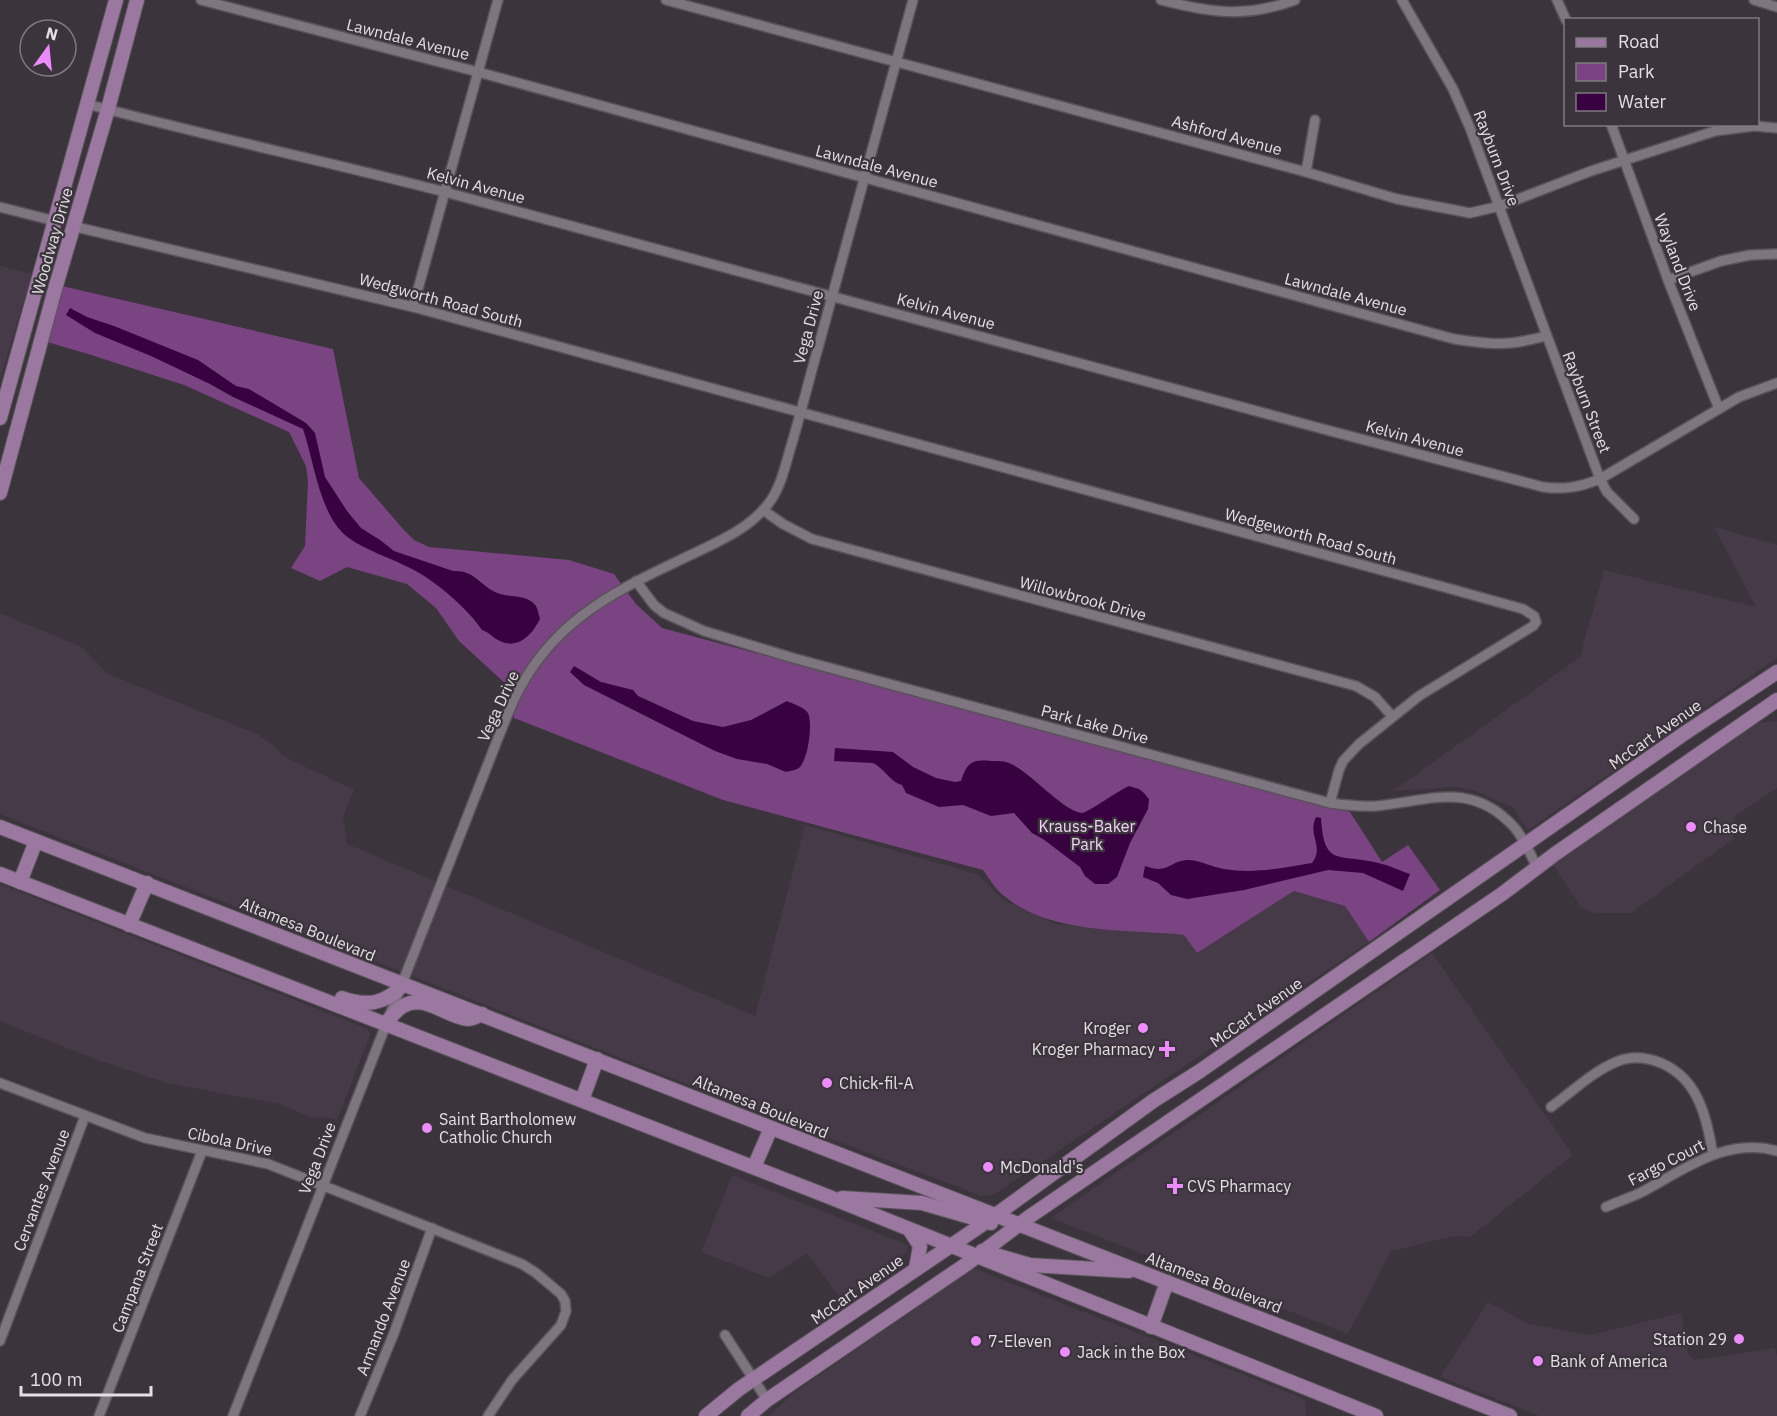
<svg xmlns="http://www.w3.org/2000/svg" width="1777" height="1416" font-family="'IBM Plex Sans',sans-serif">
<rect width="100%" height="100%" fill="#3c343d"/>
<g fill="#463948">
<polygon points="0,266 32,274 0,379"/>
<polygon points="1714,527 1777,545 1777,658 1528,830 1512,807 1475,791 1458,787 1393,791 1580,657 1604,570 1756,607"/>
<polygon points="0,613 82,647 108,674 259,735 274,746 283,756 354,790 343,818 347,844 755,1016 805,825 977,874 1005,901 1055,924 1184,935 1197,953 1294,891 1345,906 1369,942 993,1195 982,1196 702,1090 0,814"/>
<polygon points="1777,721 1777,788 1735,816 1733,839 1631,913 1594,913 1581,907 1552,863 1756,723"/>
<polygon points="0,884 368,1029 370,1035 337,1120 325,1117 313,1118 279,1104 167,1083 92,1058 0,1021"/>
<polygon points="1432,953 1573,1155 1470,1237 1454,1236 1391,1251 1348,1334 1051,1218"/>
<polygon points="732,1175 908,1245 906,1253 843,1301 807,1253 769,1278 701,1252"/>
<polygon points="973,1268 1305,1399 1306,1416 769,1416 795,1392"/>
<polygon points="1488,1302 1529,1324 1590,1335 1681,1313 1688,1354 1694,1360 1775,1348 1777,1357 1777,1416 1540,1416 1440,1377"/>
</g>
<path fill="#794481" d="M62 286 333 349 359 478 403 529 414 540 429 547 569 560 614 574 636 604 662 628 1350 812 1382 862 1408 845 1440 890 1369 942 1345 906 1294 891 1197 953 1184 935C1128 929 1048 935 1003 895 995 889 989 878 983 870L723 800 514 718 508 686 459 641 436 608 407 584 347 567 320 581 291 568 305 546 308 481 306 466 289 432 184 385 88 354 47 342Z"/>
<g fill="#380240">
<path d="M70 308 87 317 114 326 198 360 236 386 249 389 306 423 315 433 325 477 347 511 361 528 380 540 394 551 453 571C474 570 479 584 495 592 507 598 522 594 532 602 538 606 538 613 540 619 532 635 517 651 498 640 492 637 489 632 482 630 469 610 437 582 414 570 394 559 361 549 345 535 319 512 314 461 303 429L233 397 210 384 151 356 95 333 66 315Z"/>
<path d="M574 666 601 682 633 690 638 696 693 721 723 727 751 720 787 701C793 704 804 707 808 713 813 724 808 760 799 768 796 770 790 771 786 772L767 764 737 759 715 751 584 685 570 672Z"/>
<path d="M835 748 893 752 913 767 936 778 955 782 961 781C967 763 971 759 991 761 997 761 1004 761 1009 763 1031 772 1062 811 1082 813 1086 814 1119 790 1129 786L1139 789 1144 793 1149 799 1148 809 1130 843 1117 877 1108 884H1095L1085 876 1080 867 1043 839 1032 833 1014 813 991 816 963 805 939 807 906 793 902 785C890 782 884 768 873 763L834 761Z"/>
<path d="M1316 817 1321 818C1324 866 1337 854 1374 862 1386 864 1398 870 1410 874L1403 891 1363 873 1328 870 1244 890 1187 899 1171 895 1158 883 1143 877 1145 866C1169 875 1170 860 1189 860 1202 861 1212 867 1224 869 1254 874 1283 868 1312 863 1325 846 1307 836 1316 817Z"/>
</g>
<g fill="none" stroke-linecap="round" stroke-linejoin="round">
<g stroke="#59525a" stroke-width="12">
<g id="street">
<path d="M201 0 478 72 1454 339C1493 345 1508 346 1546 336"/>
<polyline points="666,0 1306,172 1397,199 1470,213 1500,206 1591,171 1715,131 1754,126 1777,128"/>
<path d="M1161 0C1211 13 1246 18 1295 0"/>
<polyline points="1402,0 1453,89 1470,128 1600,479 1607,492 1634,519"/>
<polyline points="1557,0 1566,20"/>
<polyline points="1754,0 1777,7"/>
<path d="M87 104C206 136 326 161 445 192L1323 429 1543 487C1564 490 1580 487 1600 479L1739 397 1777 383"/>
<polyline points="1611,124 1668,280 1719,409"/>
<polyline points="1306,172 1315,120"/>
<polyline points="0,207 55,221"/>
<polyline points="72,226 413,307 1451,589 1523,609 1534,616 1536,622 1533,626 1419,696 1359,744 1343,761 1339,770 1330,803"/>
<polyline points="1668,280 1721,261 1750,255 1777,254"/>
<polyline points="413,307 498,0"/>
<polyline points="763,510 783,524 812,539 1356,686 1375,697 1392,716"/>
<path d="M636 581 654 605 664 613 704 631 793 658 1330 803C1345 805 1360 807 1376 806 1429 801 1471 780 1514 827 1524 838 1530 854 1537 867"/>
<polyline points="0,1083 145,1138 268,1164 522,1264 536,1273 561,1294 565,1301 566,1311 561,1325 512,1380 488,1416"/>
<path d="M1551 1107C1572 1092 1592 1072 1616 1062 1630 1056 1646 1057 1661 1063 1699 1079 1706 1117 1713 1154"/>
<path d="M1606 1207C1617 1202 1629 1198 1640 1193 1682 1171 1726 1136 1777 1151"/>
<polyline points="725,1335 767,1400"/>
<polyline points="0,1341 85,1116"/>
<polyline points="99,1416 202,1151"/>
<path d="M233 1416 484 774C494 749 503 724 514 700 548 626 608 594 678 561 710 545 750 531 771 500 782 484 786 462 792 443 801 412 809 380 818 348 849 232 882 116 913 0"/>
<polyline points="360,1416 394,1333 432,1228"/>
</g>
</g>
<g stroke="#59525a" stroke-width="16">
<g id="secondary">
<polyline points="0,418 116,0"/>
<polyline points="0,493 55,289 108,109 137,0"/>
<polyline points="0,827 1510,1416"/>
<polyline points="0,874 832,1198 1376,1416"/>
<polyline points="20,882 36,841"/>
<polyline points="129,925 147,883"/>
<path d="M342 998C367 1007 385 1004 403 985"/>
<path d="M386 1023C391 1017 396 1010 403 1006 425 993 446 1017 468 1019 473 1019 478 1016 482 1014"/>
<polyline points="582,1100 597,1059"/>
<polyline points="754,1167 771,1128"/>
<polyline points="842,1198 922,1203 991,1223"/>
<polyline points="909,1229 920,1246 916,1268"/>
<polyline points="982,1251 1030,1265 1129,1271"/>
<polyline points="1151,1327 1167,1282"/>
<polyline points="706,1416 739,1389 986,1222 1153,1101 1200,1071 1685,733 1777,672"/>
<polyline points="748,1416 767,1400 968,1263 1029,1217 1502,894 1555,854 1777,700"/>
</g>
</g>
<use href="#street" stroke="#7f7580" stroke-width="9"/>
<use href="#secondary" stroke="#9a789f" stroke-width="14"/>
</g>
<g fill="#ec8cfa" stroke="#3c343d" stroke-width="2">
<circle cx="1691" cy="827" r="6"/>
<circle cx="1143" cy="1028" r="6"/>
<path d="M1164 1040h6v6h6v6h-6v6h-6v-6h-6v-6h6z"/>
<circle cx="827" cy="1083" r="6"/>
<circle cx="427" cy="1128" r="6"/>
<circle cx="988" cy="1167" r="6"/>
<path d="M1172 1177h6v6h6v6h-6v6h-6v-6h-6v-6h6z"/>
<circle cx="1739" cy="1339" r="6"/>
<circle cx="976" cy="1341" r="6"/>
<circle cx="1065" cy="1352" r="6"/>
<circle cx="1538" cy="1361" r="6"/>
</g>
<g text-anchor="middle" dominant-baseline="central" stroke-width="4.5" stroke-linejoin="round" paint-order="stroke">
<g font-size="16" fill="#e5dfe5" stroke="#3c343d">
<text transform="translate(408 39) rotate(14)">Lawndale Avenue</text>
<text transform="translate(1227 135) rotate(15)">Ashford Avenue</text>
<text transform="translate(1497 158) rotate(69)">Rayburn Drive</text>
<text transform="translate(877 166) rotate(15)">Lawndale Avenue</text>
<text transform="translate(476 185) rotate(15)">Kelvin Avenue</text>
<text transform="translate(52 241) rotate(-74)">Woodway Drive</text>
<text transform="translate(1678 262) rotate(69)">Wayland Drive</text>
<text transform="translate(1346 294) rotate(15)">Lawndale Avenue</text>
<text transform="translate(441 300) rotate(15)">Wedgworth Road South</text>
<text transform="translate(946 311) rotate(15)">Kelvin Avenue</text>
<text transform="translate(808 327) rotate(-75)">Vega Drive</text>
<text transform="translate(1587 402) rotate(69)">Rayburn Street</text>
<text transform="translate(1415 438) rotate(15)">Kelvin Avenue</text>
<text transform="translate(1311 536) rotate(15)">Wedgeworth Road South</text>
<text transform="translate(1083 598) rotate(15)">Willowbrook Drive</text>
<text transform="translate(498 706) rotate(-65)">Vega Drive</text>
<text transform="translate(1095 724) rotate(15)">Park Lake Drive</text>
<text transform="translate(1655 734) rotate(-35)">McCart Avenue</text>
<text transform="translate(308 929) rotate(22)">Altamesa Boulevard</text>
<text transform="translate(1256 1012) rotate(-35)">McCart Avenue</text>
<text transform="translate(761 1106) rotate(22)">Altamesa Boulevard</text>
<text transform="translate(230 1141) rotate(12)">Cibola Drive</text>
<text transform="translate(317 1158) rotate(-69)">Vega Drive</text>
<text transform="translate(1666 1162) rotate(-27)">Fargo Court</text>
<text transform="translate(41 1190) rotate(-69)">Cervantes Avenue</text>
<text transform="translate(137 1278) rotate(-69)">Campana Street</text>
<text transform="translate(1214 1282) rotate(21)">Altamesa Boulevard</text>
<text transform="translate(857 1289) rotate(-35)">McCart Avenue</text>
<text transform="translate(383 1317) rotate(-69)">Armando Avenue</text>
</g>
<g font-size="16" fill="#f1d2f5" stroke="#3c343d">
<text x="1087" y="826">Krauss-Baker<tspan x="1087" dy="18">Park</tspan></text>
</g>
<g font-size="16" fill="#e5dfe5" stroke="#3c343d" text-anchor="start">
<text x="1703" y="827">Chase</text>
<text x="1131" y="1028" text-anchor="end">Kroger</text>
<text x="1155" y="1049" text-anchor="end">Kroger Pharmacy</text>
<text x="839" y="1083">Chick-fil-A</text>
<text x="439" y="1119">Saint Bartholomew<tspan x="439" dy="18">Catholic Church</tspan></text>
<text x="1000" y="1167">McDonald's</text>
<text x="1187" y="1186">CVS Pharmacy</text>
<text x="1727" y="1339" text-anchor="end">Station 29</text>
<text x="988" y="1341">7-Eleven</text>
<text x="1077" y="1352">Jack in the Box</text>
<text x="1550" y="1361">Bank of America</text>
</g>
</g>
<rect x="1564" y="18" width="195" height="108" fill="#3c343d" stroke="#807880" stroke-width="1.5"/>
<rect x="1576" y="38" width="30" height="9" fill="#9a789f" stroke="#807880" stroke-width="1.5"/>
<text x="1618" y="48" font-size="18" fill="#e5dfe5">Road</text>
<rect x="1576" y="63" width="30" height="18" fill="#794481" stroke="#807880" stroke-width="1.5"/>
<text x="1618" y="78" font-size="18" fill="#e5dfe5">Park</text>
<rect x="1576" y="93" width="30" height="18" fill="#380240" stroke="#807880" stroke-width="1.5"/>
<text x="1618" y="108" font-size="18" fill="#e5dfe5">Water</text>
<g transform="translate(48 48) rotate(15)"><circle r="28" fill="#3c343d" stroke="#807880" stroke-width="1.5"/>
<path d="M0-4.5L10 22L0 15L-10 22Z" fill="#ec8cfa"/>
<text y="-9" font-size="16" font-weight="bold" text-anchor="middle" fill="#e5dfe5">N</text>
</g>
<path d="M21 1386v9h130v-9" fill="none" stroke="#e5dfe5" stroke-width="3"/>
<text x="30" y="1386" font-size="18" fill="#e5dfe5" stroke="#3c343d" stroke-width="4.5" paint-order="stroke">100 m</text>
</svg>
